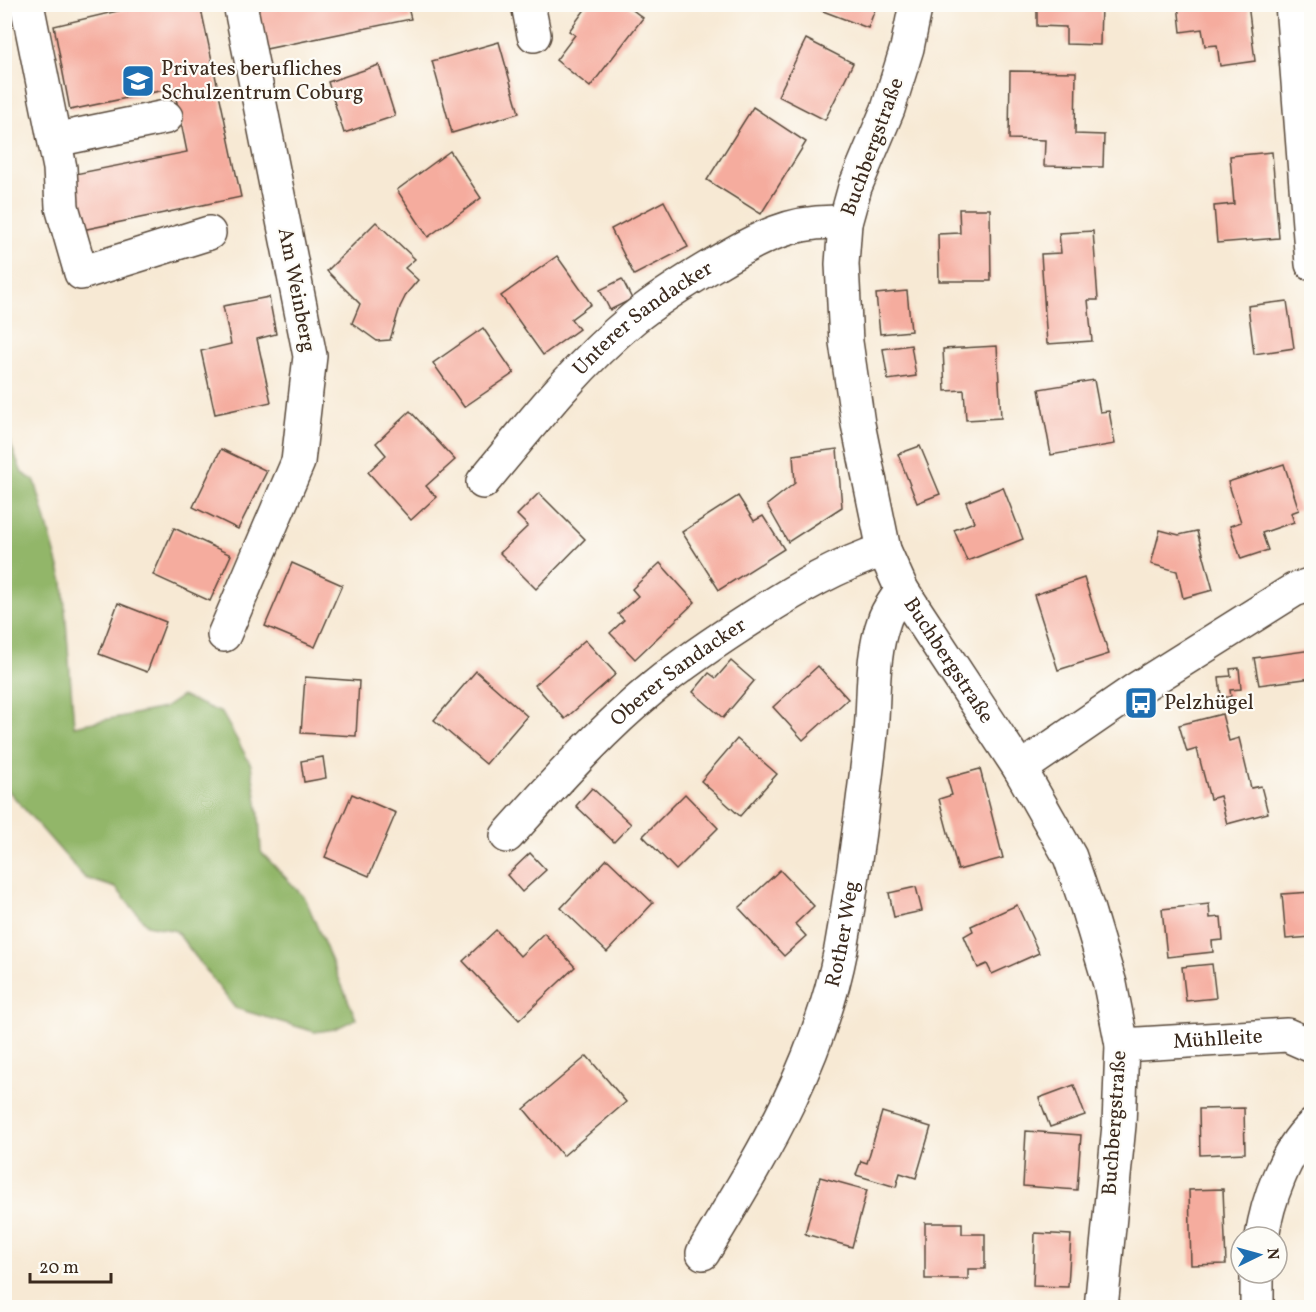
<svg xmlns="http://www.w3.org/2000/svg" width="1316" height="1312" font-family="Vollkorn,serif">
<rect width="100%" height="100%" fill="#fdfcf7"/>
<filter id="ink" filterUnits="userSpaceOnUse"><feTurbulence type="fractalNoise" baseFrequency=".0167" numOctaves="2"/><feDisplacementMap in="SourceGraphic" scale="12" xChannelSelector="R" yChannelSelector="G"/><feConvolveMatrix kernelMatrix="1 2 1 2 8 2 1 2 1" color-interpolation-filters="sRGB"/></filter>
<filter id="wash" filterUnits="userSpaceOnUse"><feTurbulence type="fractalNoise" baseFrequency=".008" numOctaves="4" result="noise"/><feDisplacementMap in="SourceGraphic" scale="24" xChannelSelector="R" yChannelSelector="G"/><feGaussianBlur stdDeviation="1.35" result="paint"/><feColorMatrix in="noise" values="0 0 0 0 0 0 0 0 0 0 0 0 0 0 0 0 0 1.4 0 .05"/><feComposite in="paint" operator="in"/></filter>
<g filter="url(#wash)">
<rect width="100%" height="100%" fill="#f7e9d4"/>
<polygon fill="#92b669" stroke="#667044" stroke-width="1.5" points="4,428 22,473 35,481 63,582 74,726 164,708 182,696 222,713 251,765 259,815 261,852 305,898 356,1019 335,1029 315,1032 235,1008 176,931 147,925 116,888 85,878 5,787"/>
<g id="blocks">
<g fill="#f5ac9e">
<polygon points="147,4 200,4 241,197 82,230 70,175 187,152 174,88 70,110 54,26"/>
<polygon points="252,4 407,4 411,19 261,50"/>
<polygon points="589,4 625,4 643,18 590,87 556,60 575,35 569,31"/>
<polygon points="817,4 877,4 868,28 815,8"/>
<polygon points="1037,4 1101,4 1100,45 1066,44 1066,27 1037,26"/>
<polygon points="1178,4 1248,4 1255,61 1220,66 1217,45 1205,46 1202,29 1181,32"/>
<polygon points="806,39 853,63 825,120 778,96"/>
<polygon points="499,42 519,113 452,133 432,61"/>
<polygon points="379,65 395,116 344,133 328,82"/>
<polygon points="1010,71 1076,72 1075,134 1104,135 1103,167 1044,166 1045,140 1009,139"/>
<polygon points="753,107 806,142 761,214 707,180"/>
<polygon points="450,151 481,198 428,237 397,190"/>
<polygon points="1272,152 1279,238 1217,243 1214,206 1234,204 1230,156"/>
<polygon points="664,201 688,247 634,275 611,229"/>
<polygon points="959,209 990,209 991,281 939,281 938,234 960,233"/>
<polygon points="376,222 415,259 405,268 418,280 407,293 400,307 390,340 377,341 352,323 360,304 327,271"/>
<polygon points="1093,231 1098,300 1088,300 1092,341 1047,344 1041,254 1061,253 1059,233"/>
<polygon points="557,256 591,304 571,319 579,329 543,355 501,296"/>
<polygon points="622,279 632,299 610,310 600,290"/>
<polygon points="907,291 911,331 880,334 876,294"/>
<polygon points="269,297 276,334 257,339 271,402 215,414 201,351 231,344 223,306"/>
<polygon points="1287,301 1294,348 1254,354 1248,306"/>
<polygon points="483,328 514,373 464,407 433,363"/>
<polygon points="911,345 916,376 888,380 883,349"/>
<polygon points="997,346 1001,418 966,420 964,390 945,391 943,349"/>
<polygon points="1094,380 1100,412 1109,411 1115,444 1051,455 1039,389"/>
<polygon points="410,411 455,460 426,486 436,497 411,520 368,472 386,455 376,443"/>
<polygon points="920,446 940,494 917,503 898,454"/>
<polygon points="221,449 267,471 238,529 193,507"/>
<polygon points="837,449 842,507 788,542 767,505 795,483 793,455"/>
<polygon points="1284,464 1299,510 1291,513 1294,522 1262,533 1268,550 1241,559 1230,526 1241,522 1228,482"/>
<polygon points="1003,487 1023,539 967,561 954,530 974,522 966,502"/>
<polygon points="539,493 585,539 536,589 500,553 528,526 517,515"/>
<polygon points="738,496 754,521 763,516 784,549 719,590 682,532"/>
<polygon points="174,528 231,555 210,601 153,575"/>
<polygon points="1160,530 1179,535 1197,531 1213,590 1183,598 1177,571 1151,564"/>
<polygon points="292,563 342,585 315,647 265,626"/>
<polygon points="660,563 695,602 635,659 610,633 624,620 618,614 638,596 632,589"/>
<polygon points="1084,578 1109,654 1058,670 1034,595"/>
<polygon points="118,603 166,622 147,672 99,654"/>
<polygon points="585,640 616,674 565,719 535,685"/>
<polygon points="1312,650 1312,678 1259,685 1254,658"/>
<polygon points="731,661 754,681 723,718 693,692 709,673 716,678"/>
<polygon points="818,666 848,699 803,740 773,707"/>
<polygon points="1239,668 1241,689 1230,690 1231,697 1221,697 1219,677 1231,676 1230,669"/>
<polygon points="476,671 527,716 486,764 434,720"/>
<polygon points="305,677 359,681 356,736 301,733"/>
<polygon points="1222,714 1229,741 1239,738 1251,788 1261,786 1268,813 1227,824 1220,796 1210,799 1197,749 1187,752 1179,725"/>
<polygon points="737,739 777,774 740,816 701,781"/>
<polygon points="323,757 326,778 304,782 301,761"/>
<polygon points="980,769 1003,858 958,870 939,799 952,795 947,778"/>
<polygon points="592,788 631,824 614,842 576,806"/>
<polygon points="352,794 396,813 369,876 325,857"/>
<polygon points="685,794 718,828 676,870 643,836"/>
<polygon points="530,853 546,870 522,892 507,875"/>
<polygon points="607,859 653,903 607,952 561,908"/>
<polygon points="780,870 814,906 795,924 806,936 784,956 739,908"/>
<polygon points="916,887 922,911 894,917 889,893"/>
<polygon points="1312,892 1312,937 1286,939 1282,894"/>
<polygon points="1209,904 1210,918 1221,917 1223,940 1212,941 1213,952 1167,957 1162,909"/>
<polygon points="1017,905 1039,953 992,974 987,964 978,968 964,936 973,931 971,926"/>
<polygon points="496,930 520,956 544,933 575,967 519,1020 463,961"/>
<polygon points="1212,964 1216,998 1186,1001 1182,967"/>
<polygon points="587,1056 626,1102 563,1156 524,1109"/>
<polygon points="1074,1085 1085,1115 1050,1127 1039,1098"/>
<polygon points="1244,1108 1245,1153 1200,1155 1199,1109"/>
<polygon points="882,1112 931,1127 916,1178 900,1173 896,1187 856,1175 861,1161 867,1163"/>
<polygon points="1026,1131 1081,1135 1077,1190 1023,1186"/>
<polygon points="820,1177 867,1190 852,1247 805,1234"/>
<polygon points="1223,1189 1226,1264 1191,1265 1189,1190"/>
<polygon points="925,1223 962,1223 962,1234 985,1234 985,1269 968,1269 968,1279 925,1279"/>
<polygon points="1035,1233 1071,1235 1068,1287 1033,1286"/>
</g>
</g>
</g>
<g filter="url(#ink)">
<use href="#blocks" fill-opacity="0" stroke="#574739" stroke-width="1.5"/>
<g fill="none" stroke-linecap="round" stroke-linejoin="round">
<g stroke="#574739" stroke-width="36">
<g id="minor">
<polyline points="27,4 60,168 62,207 81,273 209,233"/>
<polyline points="528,4 534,35"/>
<path id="s1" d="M916 4 907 48 888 109 855 187 845 223 842 264 846 342 858 424 884 550 902 590 1020 769 1070 857 1087 907 1110 984 1122 1045 1119 1125 1101 1308"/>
<polyline points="1292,4 1312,264"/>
<polyline points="55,140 166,117"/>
<path id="s2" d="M483 482C530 425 576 366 634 318 659 298 686 281 713 265 756 239 794 218 845 223"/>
<polyline points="224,635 298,462 310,356 240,4"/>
<polyline points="1020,769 1135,690 1294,590 1312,584"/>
<path id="s3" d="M507 836C553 785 600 731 654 687 687 660 722 637 758 614 798 588 838 565 884 550"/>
<path id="s4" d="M1122 1045 1287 1035 1312 1046"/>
<path d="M1262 1237C1267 1202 1285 1151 1312 1126"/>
<path id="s5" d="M703 1253C763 1153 818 1066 841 949 853 881 862 812 870 743 875 702 870 660 884 621 887 610 896 600 902 590"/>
<polyline points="1257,1308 1257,1273"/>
</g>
</g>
<use href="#minor" stroke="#fff" stroke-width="33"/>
</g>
</g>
<defs>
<g id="school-square" transform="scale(1.725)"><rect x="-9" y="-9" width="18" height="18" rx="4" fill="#1f6fb2" stroke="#fdfcf7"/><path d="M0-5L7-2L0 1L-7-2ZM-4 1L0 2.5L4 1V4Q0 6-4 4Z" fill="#fff"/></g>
<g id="bus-square" transform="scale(1.725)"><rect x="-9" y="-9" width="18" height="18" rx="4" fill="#1f6fb2" stroke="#fdfcf7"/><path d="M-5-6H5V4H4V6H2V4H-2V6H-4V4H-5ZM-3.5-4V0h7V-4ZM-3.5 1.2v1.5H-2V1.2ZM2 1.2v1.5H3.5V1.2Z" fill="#fff"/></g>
</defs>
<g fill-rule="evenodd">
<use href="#school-square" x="138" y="81"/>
<use href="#bus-square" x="1141" y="703"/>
</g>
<g text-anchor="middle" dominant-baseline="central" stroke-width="4.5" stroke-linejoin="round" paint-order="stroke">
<g font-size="21" fill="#3b2a1e" stroke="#fdfcf7" text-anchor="start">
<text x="161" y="69">Privates berufliches<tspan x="161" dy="24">Schulzentrum Coburg</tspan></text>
<text x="1164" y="703">Pelzhügel</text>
</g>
<g font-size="21" fill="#3b2a1e" stroke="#fdfcf7">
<text transform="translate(873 147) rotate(-70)">Buchbergstraße</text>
<text transform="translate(296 290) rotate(79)">Am Weinberg</text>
<text stroke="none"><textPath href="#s2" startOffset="230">Unterer Sandacker</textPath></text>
<text stroke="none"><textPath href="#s1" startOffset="690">Buchbergstraße</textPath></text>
<text stroke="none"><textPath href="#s3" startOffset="238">Oberer Sandacker</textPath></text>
<text stroke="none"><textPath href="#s5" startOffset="351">Rother Weg</textPath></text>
<text stroke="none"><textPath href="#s4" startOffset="96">Mühlleite</textPath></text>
<text transform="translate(1115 1123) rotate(-86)">Buchbergstraße</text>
</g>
</g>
<rect width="1316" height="1312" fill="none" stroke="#fdfcf7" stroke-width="24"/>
<g transform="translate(1259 1255) rotate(85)"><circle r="28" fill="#fdfcf7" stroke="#afa8a0" stroke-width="1.5"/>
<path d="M0-4.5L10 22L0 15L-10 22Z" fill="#1f6fb2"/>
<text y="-9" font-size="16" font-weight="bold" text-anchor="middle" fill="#3b2a1e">N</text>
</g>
<path d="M30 1273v9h81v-9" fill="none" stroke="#3b2a1e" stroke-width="3"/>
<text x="39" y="1273" font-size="18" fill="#3b2a1e" stroke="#fdfcf7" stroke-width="4.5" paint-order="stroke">20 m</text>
</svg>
